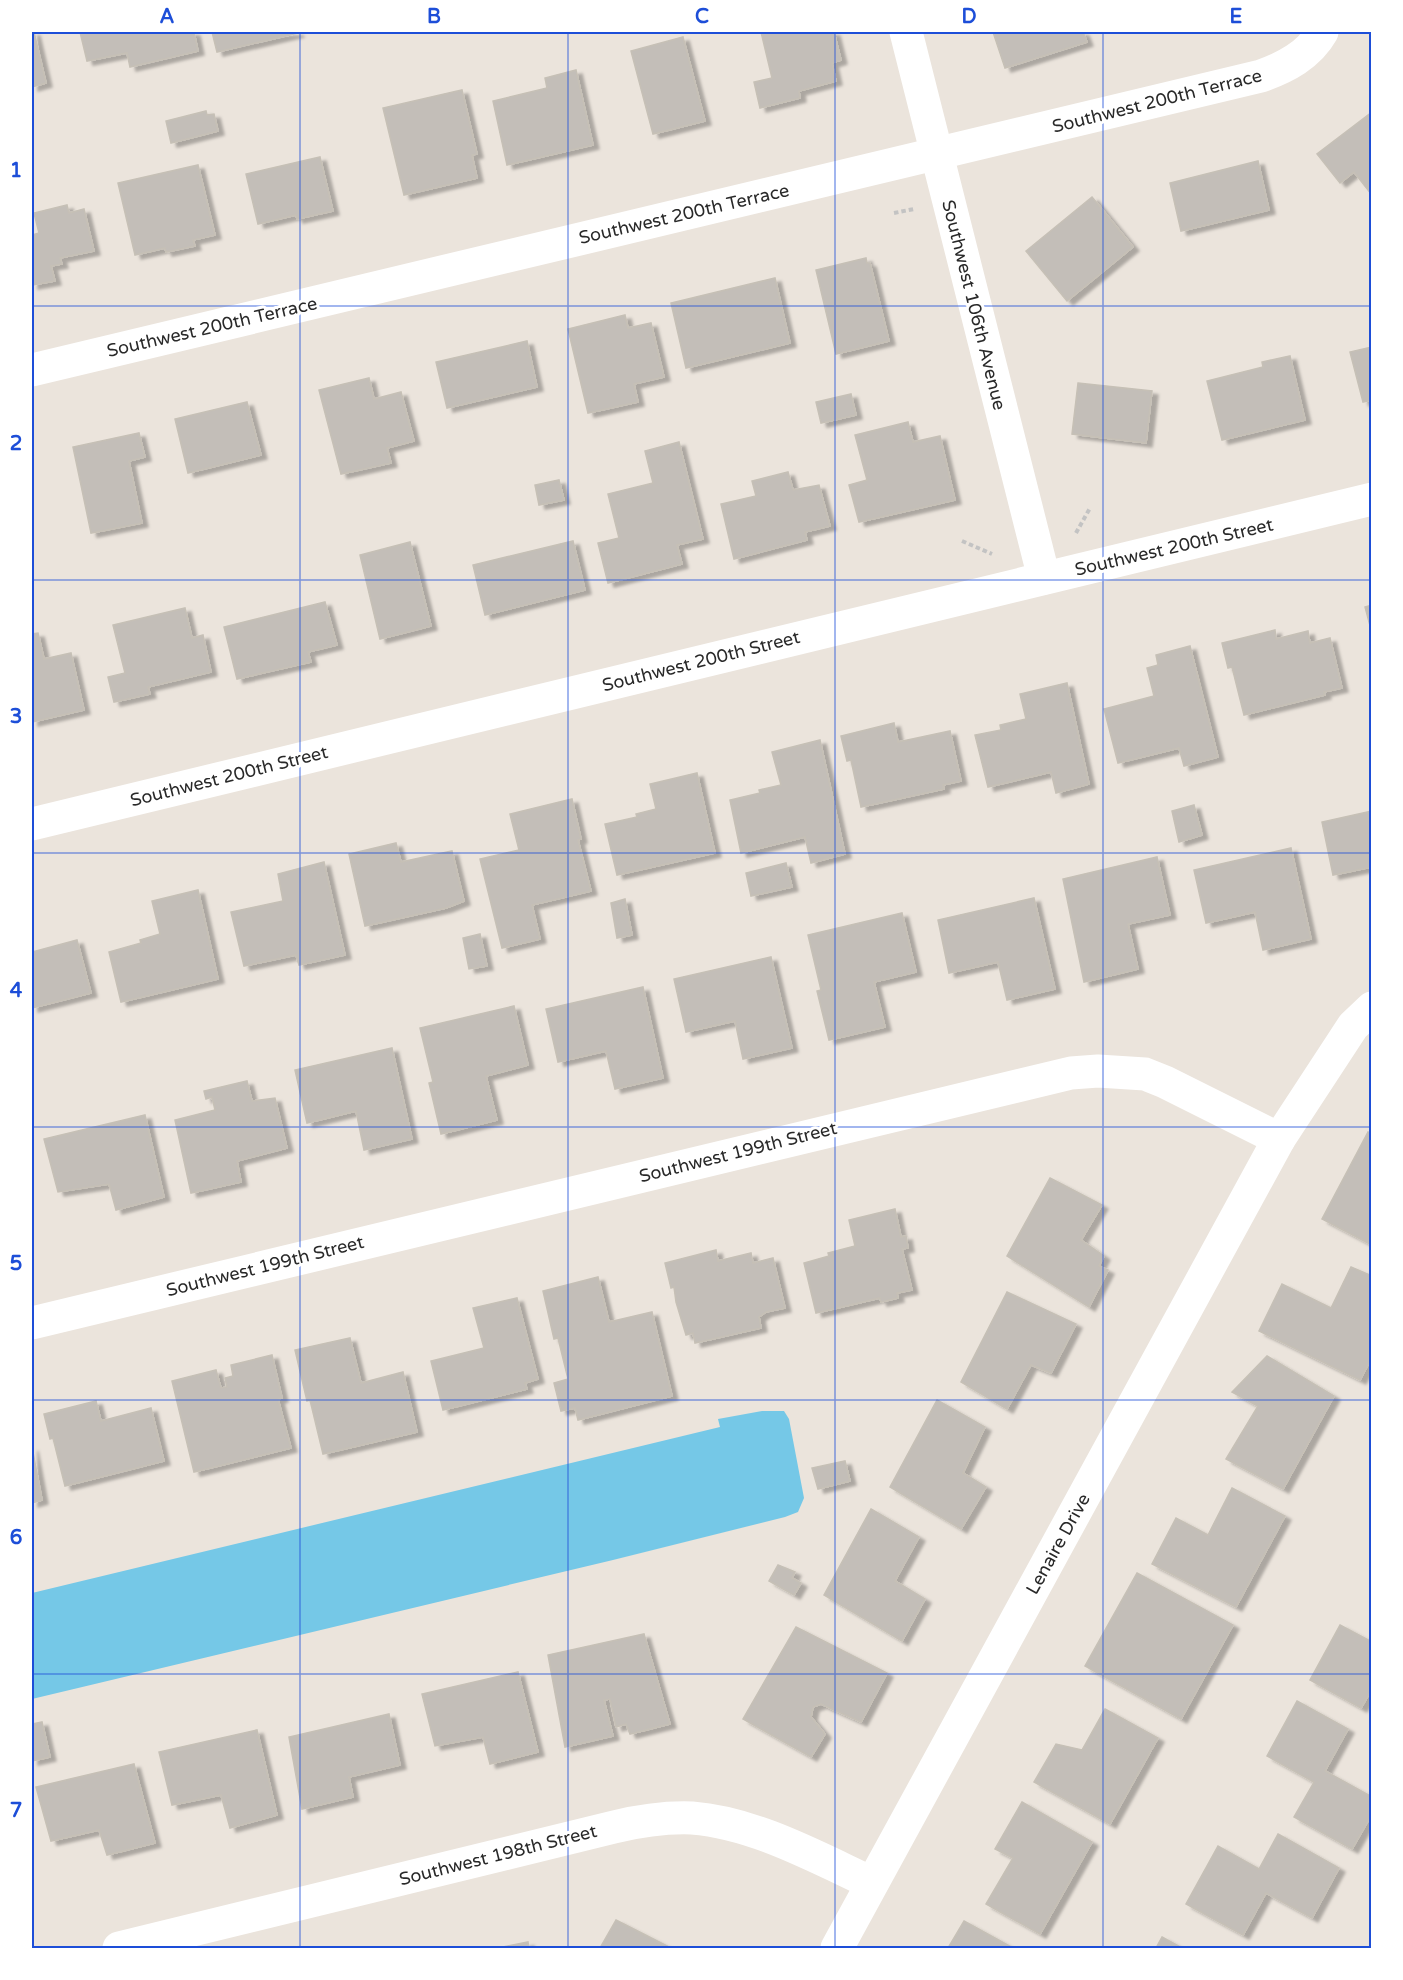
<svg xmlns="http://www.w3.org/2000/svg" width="1403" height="1980" font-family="'Varela Round',sans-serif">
<defs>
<filter id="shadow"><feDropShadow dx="6" dy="4" stdDeviation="1.5" flood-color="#0004"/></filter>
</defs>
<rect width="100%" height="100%" fill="#ebe4dc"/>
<polygon fill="#75c8e7" points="762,1411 784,1411 789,1419 804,1498 798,1512 785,1517 613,1560 32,1699 32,1593 720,1427 718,1419"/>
<g fill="#c3beb8" stroke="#c6c0b6" stroke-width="1.5" filter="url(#shadow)">
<polygon points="32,32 34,32 46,83 32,87"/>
<polygon points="80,32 194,32 198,51 130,67 127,53 87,61"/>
<polygon points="212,32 297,32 298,33 217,52"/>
<polygon points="761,32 834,32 841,60 832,63 836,81 799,91 800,98 760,108 754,82 772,78"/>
<polygon points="993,32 1083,32 1087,42 1005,68"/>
<polygon points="683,37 705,121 653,134 631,51"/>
<polygon points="576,70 593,145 507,165 493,101 547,88 545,78"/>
<polygon points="462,90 477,154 472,155 477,178 404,195 383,108"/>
<polygon points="206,111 207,115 214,114 218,131 171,143 166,121"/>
<polygon points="1372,112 1372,195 1354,172 1340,183 1317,154"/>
<polygon points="320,157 333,211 297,219 296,215 258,224 246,174"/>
<polygon points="1258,161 1269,210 1181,231 1170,183"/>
<polygon points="198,165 215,235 193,240 195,246 166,252 165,248 135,255 118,183"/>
<polygon points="1092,197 1133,247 1067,301 1026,251"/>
<polygon points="67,205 69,213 84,209 94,251 60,258 62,264 51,266 55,281 32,285 32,235 39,233 34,213"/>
<polygon points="866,258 867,263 870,263 889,341 836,354 816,270"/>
<polygon points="775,278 790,343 686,368 671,303"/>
<polygon points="625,315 628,328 651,323 664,377 634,384 638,402 588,413 568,329"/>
<polygon points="527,341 537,387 447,408 436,362"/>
<polygon points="1372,347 1372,400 1363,402 1350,352"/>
<polygon points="1290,356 1305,420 1222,440 1207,381 1263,367 1262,362"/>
<polygon points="369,378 374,399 401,392 414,441 387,448 391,463 341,474 319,390"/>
<polygon points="1078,383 1152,391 1146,443 1072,434"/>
<polygon points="851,394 856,415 821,423 816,402"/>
<polygon points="247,402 261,455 188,473 175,419"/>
<polygon points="908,422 913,442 940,436 955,500 859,522 849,485 867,480 855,435"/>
<polygon points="139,433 145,457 129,461 142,523 91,533 73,447"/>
<polygon points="679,442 703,539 677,545 682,564 608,583 598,543 619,538 608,494 653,483 645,451"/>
<polygon points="788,472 793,490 819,485 830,526 805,532 807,540 734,559 721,504 756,496 752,481"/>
<polygon points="559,480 564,500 539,505 535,485"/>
<polygon points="573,541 585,590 485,615 473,565"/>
<polygon points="410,542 431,626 380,639 360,555"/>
<polygon points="325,602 337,645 308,652 311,662 237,679 224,627"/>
<polygon points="1372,605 1372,633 1365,607"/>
<polygon points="185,608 192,638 203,635 211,672 148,687 150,694 114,702 108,677 125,673 113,625"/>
<polygon points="1275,630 1276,639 1308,631 1310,643 1330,638 1342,688 1324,692 1325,695 1244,715 1232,667 1228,668 1222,643"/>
<polygon points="38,633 44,659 71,653 84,710 32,722 32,634"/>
<polygon points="1190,646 1218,757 1184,766 1179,748 1118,763 1104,709 1154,696 1147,668 1158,665 1156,655"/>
<polygon points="1067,683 1089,784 1056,793 1051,772 988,787 975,735 1001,730 1000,725 1026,719 1020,694"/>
<polygon points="894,723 898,742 950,731 961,781 943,785 944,789 861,807 851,760 847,761 841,736"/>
<polygon points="820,740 845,854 811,863 805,837 741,853 730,800 760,793 759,790 781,785 772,752"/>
<polygon points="697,773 715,853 617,875 605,824 637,817 636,814 656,809 650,784"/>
<polygon points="572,799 581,839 578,840 591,891 532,905 540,939 502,948 480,859 519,850 510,814"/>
<polygon points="1194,805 1202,835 1179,842 1172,811"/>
<polygon points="1372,811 1372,867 1333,875 1322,822"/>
<polygon points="396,843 401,862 452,851 464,901 446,908 365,926 349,854"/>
<polygon points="1291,848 1311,939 1263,950 1255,912 1206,923 1194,870"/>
<polygon points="1157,857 1170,915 1128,924 1138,969 1084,982 1063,879"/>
<polygon points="324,862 345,955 299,965 296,955 244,966 231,912 283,901 278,874"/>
<polygon points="786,863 792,887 751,896 746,873"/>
<polygon points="198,890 218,979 121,1002 109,952 141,943 140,940 160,934 152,901"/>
<polygon points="1034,898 1055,989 1007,1000 998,962 949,973 938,920"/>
<polygon points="625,899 632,935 617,938 611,903"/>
<polygon points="902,913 916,972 874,982 885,1027 829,1040 817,991 821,990 808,935"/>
<polygon points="480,934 487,966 469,969 463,938"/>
<polygon points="77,940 91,993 32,1008 32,952"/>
<polygon points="771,957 792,1048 743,1059 735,1021 686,1032 674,979"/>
<polygon points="643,987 663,1078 615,1089 606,1051 558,1062 546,1009"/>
<polygon points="514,1006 528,1065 486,1076 497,1120 441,1134 429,1083 433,1082 420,1028"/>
<polygon points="392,1048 412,1139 364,1150 356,1111 307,1123 295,1070"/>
<polygon points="247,1081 252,1101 275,1098 287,1148 237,1161 241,1182 191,1193 175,1120 215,1110 212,1097 206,1099 204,1091"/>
<polygon points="145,1115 164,1197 116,1210 109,1184 58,1192 44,1139"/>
<polygon points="1368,1132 1372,1134 1372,1245 1322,1219"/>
<polygon points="1050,1178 1102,1205 1081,1240 1104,1256 1099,1266 1108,1270 1089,1307 1007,1256"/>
<polygon points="895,1209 901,1237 906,1236 908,1248 902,1249 912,1290 897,1293 898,1298 881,1302 880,1298 816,1313 804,1263 829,1256 828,1253 855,1246 849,1220"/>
<polygon points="716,1250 718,1261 751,1253 753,1263 773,1258 785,1308 766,1312 759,1317 761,1328 695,1343 693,1333 686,1335 676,1302 674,1287 671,1288 665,1263"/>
<polygon points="1351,1267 1372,1276 1372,1357 1360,1380 1259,1331 1282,1284 1331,1308"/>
<polygon points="598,1277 609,1322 652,1312 672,1396 578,1420 575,1408 561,1411 554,1383 568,1379 558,1338 554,1339 543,1291"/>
<polygon points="1007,1292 1076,1324 1051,1373 1031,1365 1007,1409 961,1382"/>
<polygon points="517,1298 538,1379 525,1383 527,1389 443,1410 431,1361 484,1348 473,1308"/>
<polygon points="350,1338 361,1383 403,1372 417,1432 323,1454 310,1400 307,1401 295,1350"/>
<polygon points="272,1355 282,1398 278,1399 291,1448 194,1472 172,1381 216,1370 221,1388 227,1387 225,1378 233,1376 231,1365"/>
<polygon points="1267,1356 1334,1396 1283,1489 1226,1459 1258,1406 1232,1392"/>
<polygon points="937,1400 985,1427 963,1473 986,1487 961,1529 890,1487"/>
<polygon points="96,1401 101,1421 151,1408 164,1461 65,1486 53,1438 50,1439 44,1414"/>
<polygon points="32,1447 42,1500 32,1503"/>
<polygon points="845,1461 850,1481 818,1489 812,1468"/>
<polygon points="1232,1488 1285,1516 1236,1607 1152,1564 1176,1518 1208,1535"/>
<polygon points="871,1509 919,1537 895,1581 925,1599 902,1641 824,1595"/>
<polygon points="778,1565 795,1572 792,1578 801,1583 794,1595 769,1581"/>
<polygon points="1137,1573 1233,1625 1181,1719 1085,1666"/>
<polygon points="1340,1625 1372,1642 1372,1689 1361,1708 1310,1680"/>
<polygon points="796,1627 887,1673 861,1722 821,1704 813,1707 811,1717 825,1734 811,1757 743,1719"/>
<polygon points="644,1634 670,1724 630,1734 626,1724 616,1727 610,1699 604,1700 613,1736 565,1747 548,1655"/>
<polygon points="518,1672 538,1752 490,1764 483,1737 435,1746 422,1694"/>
<polygon points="1297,1701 1348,1729 1325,1771 1372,1797 1372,1814 1352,1849 1294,1817 1314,1782 1267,1756"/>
<polygon points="1105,1709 1158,1738 1110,1824 1034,1782 1056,1744 1082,1750"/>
<polygon points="389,1714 400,1765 349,1777 353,1797 302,1809 289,1737"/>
<polygon points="42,1722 50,1757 32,1761 32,1724"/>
<polygon points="257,1730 277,1815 230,1828 221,1795 172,1805 159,1752"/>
<polygon points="134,1764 155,1843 107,1855 99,1830 51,1841 36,1787"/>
<polygon points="1022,1802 1092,1842 1040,1934 986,1904 1013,1858 995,1849"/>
<polygon points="1278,1834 1339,1868 1312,1918 1266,1893 1243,1935 1186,1904 1218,1846 1259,1869"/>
<polygon points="616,1920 671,1948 600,1948"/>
<polygon points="964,1921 1013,1948 948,1948"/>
<polygon points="1162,1937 1182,1948 1156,1948"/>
<polygon points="528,1942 529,1948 498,1948"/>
</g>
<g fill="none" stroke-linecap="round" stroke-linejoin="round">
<g stroke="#c3c3c3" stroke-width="4" stroke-dasharray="4.5 3" stroke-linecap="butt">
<polyline points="894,213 914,209"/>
<polyline points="1076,533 1090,508"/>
<polyline points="962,541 992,554"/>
</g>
<g stroke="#fff" stroke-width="33">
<polyline points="906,32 1044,578"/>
<path d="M32 370 1261 76C1286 67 1309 55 1322 32"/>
<polyline points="32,824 1372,499"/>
<polyline points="32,1323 1071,1073 1098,1071 1145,1074 1165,1082 1279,1139"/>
<path d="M119 1948 614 1827C639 1821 666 1817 692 1818 755 1823 816 1857 872 1883"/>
<polyline points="837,1948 1279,1139 1353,1026 1372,1008"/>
</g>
</g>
<path fill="none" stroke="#1d4ed8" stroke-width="1.5" stroke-opacity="0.55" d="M300 32V1948M568 32V1948M835 32V1948M1103 32V1948M32 306H1372M32 580H1372M32 853H1372M32 1127H1372M32 1400H1372M32 1674H1372"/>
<g text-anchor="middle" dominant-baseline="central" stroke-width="6" stroke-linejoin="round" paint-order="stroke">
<g font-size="18" fill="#292929" stroke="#fff">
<text transform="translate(1157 101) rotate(-14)">Southwest 200th Terrace</text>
<text transform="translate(684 214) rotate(-13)">Southwest 200th Terrace</text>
<text transform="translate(974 305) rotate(76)">Southwest 106th Avenue</text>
<text transform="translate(212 327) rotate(-13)">Southwest 200th Terrace</text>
<text transform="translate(1174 547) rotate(-13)">Southwest 200th Street</text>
<text transform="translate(701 661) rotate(-14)">Southwest 200th Street</text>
<text transform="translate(229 776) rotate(-14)">Southwest 200th Street</text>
<text transform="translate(738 1152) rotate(-14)">Southwest 199th Street</text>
<text transform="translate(265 1266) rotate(-14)">Southwest 199th Street</text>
<text transform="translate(1058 1544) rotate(-61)">Lenaire Drive</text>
<text transform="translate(498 1855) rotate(-14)">Southwest 198th Street</text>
</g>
</g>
<rect width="1403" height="1980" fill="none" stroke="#ffffff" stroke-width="66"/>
<rect x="33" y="33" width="1337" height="1914" fill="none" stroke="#1d4ed8" stroke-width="2"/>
<g font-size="20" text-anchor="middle" font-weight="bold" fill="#1d4ed8">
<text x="167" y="23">A</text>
<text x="434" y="23">B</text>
<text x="702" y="23">C</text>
<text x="969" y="23">D</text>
<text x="1236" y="23">E</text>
<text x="16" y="177">1</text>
<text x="16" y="450">2</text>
<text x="16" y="723">3</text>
<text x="16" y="997">4</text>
<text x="16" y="1270">5</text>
<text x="16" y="1544">6</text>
<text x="16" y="1817">7</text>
</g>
</svg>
